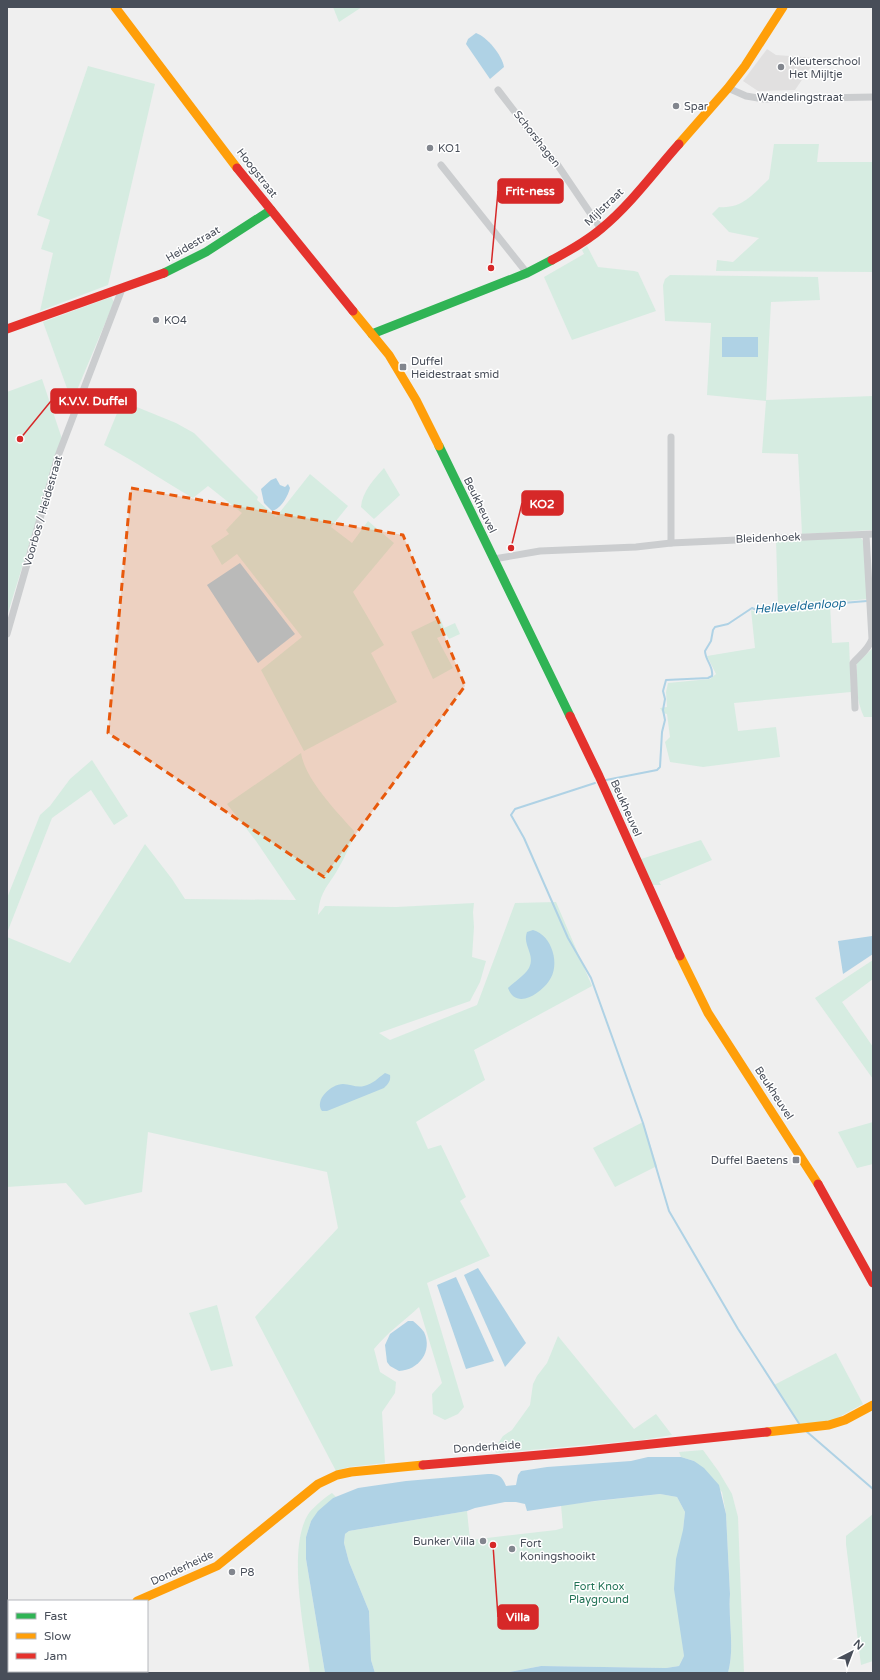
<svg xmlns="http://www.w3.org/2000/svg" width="880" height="1680" font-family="'Varela Round',sans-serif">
<rect width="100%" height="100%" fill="#efefef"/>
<polygon fill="#e1e0e0" points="767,49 776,55 817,58 795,90 758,91 743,81"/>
<g fill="#d6ece1">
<polygon points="333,7 362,7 339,22"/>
<polygon points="88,66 155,84 108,285 40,311 53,253 41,249 50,220 37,215"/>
<path d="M774 144H819L817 162H873V272L716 271 717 260 733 262 759 238 729 232 712 214 719 207C743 209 753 194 769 179Z"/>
<polygon points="587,246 598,267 634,271 638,272 656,311 572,340 544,277 584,254 582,250"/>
<polygon points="670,275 818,277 820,300 771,302 766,400 873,396 873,530 802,534 798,454 762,453 766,401 707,395 711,323 665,321 663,285 665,279"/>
<polygon points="111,297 114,302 72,402 43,322"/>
<polygon points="42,379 62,439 7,616 7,392"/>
<path d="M122 401 176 423 194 433 258 497 257 500 276 517 310 474 348 506 331 527 352 543 368 521 394 543 353 592 384 645 371 653 397 702 304 751 261 670 302 637 237 554 222 565 211 546 229 534 226 530 242 513 208 486 193 498C163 481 135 461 104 445Z"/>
<path d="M384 468 400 495 374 519 361 507C362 492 374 479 384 468Z"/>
<polygon points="860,537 864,542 868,599 778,607 776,539"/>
<polygon points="830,604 832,643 849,642 851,692 734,703 738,731 776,727 780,757 703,767 670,762 665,742 670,737 667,714 663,713 660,708 667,707 666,692 668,683 710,679 716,674 707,656 755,648 751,610 760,614"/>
<polygon points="440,618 444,628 455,623 460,634 449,639 446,634 437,638 453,668 433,679 411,632"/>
<path d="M873 648V717H864C856 701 856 682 857 663Z"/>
<path d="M301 753C305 779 336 811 354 831V837C349 847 344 859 338 869 327 888 320 891 318 915L325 906 396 907 474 903 473 912 474 927 472 957 486 961 480 982 470 1001 379 1033 390 1040 477 1005 515 903 556 902 592 986 474 1050 485 1080 416 1122 428 1149 441 1145 466 1197 460 1201 490 1256 427 1283 464 1407 458 1414 445 1420 433 1414 432 1394 442 1383 419 1307C404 1321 387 1333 374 1349L380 1372 396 1382 395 1393 382 1412 385 1463 349 1467 336 1471 255 1317 338 1228 327 1172 148 1132 142 1192 85 1205 66 1183 7 1187V937L70 963 145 844 172 879 185 899 296 900 256 841 227 804Z"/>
<polygon points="92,760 128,816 114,825 91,790 52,818 7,933 7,898 40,815 50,806 70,779"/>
<polygon points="701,840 712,860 659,882 661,885 653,885 641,859"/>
<polygon points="873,960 873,979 842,1002 873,1047 873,1079 815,998"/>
<polygon points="643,1122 657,1166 615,1187 593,1148"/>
<polygon points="873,1122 873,1164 857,1168 838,1132"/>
<polygon points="217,1305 233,1366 211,1371 189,1313"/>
<polygon points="558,1336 634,1429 656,1414 672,1435 642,1440 496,1453 495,1448 503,1436 512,1430 530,1405 533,1384 537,1376 547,1363"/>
<polygon points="836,1353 863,1404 832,1421 800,1426 774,1385"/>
<path d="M703 1450 719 1472 732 1494 738 1517 744 1673H728C735 1647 728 1620 730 1594L726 1514 722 1492 694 1461 681 1457 679 1452Z"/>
<path d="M332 1493 336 1497 333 1498 311 1521 306 1537V1559L325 1673H310C305 1634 286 1547 309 1513 315 1506 324 1498 332 1493Z"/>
<polygon points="660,1494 677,1497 685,1512 683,1530 681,1629 684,1656 679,1666 666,1668 541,1666 504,1673 375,1673 371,1660 369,1611 349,1562 344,1543 345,1534 349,1531 467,1511 470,1540 556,1530 563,1528 561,1505"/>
<polygon points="873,1514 873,1661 861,1665 846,1544 846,1536"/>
</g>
<g fill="#afd2e5">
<path d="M476 33C487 37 502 55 504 67L490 79 466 44 468 39Z"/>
<rect x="722" y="337" width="36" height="20"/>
<path d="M276 478 280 485 285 487 288 484 290 488C288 496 281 509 272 511L264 503 261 489 271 480Z"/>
<polygon points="240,563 295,634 258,663 207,585"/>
<path d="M533 930C552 935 561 965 549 981 540 994 516 1010 508 988 514 982 524 976 529 968 536 955 522 945 527 932Z"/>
<polygon points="872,936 873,954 843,974 838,941"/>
<path d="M385 1073 390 1075C391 1081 388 1084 384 1088L327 1111H322C314 1100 331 1084 343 1084 350 1084 357 1088 364 1086 373 1084 378 1078 385 1073Z"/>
<polygon points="478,1268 526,1343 505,1367 464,1275"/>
<polygon points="456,1277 494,1361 466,1369 437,1285"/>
<path d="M408 1321H413C417 1324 421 1328 424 1332 433 1351 419 1370 399 1371L390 1366 387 1362 385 1345 390 1334Z"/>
<path d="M648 1457H681L694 1461 704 1468 719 1485 726 1514 730 1594C728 1620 735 1647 728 1673H504L541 1666 666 1668 679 1666 684 1656 674 1589 676 1559 683 1530 685 1512 677 1497 660 1494 595 1501 527 1511 525 1504 516 1502H505L475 1508 467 1511 349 1531 345 1534 344 1543 349 1562 369 1611 371 1660 375 1673H325L306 1559V1537L311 1521 318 1511 333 1498 358 1488 406 1481 488 1474C499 1474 502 1476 506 1486L516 1485 518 1475 521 1471 547 1467 631 1461Z"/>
</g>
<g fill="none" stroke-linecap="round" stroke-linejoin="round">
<g stroke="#afd2e5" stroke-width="2">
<path d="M606 780 657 770 660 767 662 732 665 720 663 710 665 699 663 691 666 680 708 678 712 676C714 667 705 660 705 651L711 641 713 630 715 627 728 624 752 608 759 611 770 609 867 601"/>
<polyline points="595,783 515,809 511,815 524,838 568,938 591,978 643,1123 669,1211 738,1329 800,1425"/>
<polyline points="806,1431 873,1489"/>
</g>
<g stroke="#cbcdcf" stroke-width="7">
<polyline points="728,88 746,96 764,99 873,97"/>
<polyline points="498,90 548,155 557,164 601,229"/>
<polyline points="441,165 527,273"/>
<polyline points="671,543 671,437"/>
<polyline points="494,559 540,551 636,547 671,543 873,534"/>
<polyline points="7,634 58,456 122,289"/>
<path d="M855 708 853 663C860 655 869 649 872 639L866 535"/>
<polyline points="7,1655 9,1654"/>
</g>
<g stroke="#30b455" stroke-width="9">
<polyline points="164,273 206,252 271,210"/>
<polyline points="372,334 527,273 552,260"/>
<polyline points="439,446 570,716"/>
</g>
<g stroke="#ff9f0a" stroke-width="9">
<polyline points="115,7 237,168"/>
<polyline points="679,144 728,88 745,66 783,7"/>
<polyline points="353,311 389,355 416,400 439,446"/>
<polyline points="680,956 708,1013 818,1184"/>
<polyline points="767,1432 829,1425 845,1420 873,1405"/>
<polyline points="137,1601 217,1566 318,1484 337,1475 351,1472 423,1465"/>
</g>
<g stroke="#e5322d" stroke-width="9">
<polyline points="237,168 353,311"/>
<path d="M552 260C569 251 587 241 602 228 631 204 654 172 679 144"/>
<polyline points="7,329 164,273"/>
<polyline points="570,716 599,776 680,956"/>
<polyline points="818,1184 873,1283"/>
<polyline points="423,1465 585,1451 767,1432"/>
</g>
</g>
<path fill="#e8590c" fill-opacity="0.2" stroke="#e8590c" stroke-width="3" stroke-dasharray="8 5" stroke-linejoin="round" d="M131 488 403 535 465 686 324 877 108 733Z"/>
<g fill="#82868e" stroke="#fff" stroke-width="1.5">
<circle cx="781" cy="67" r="4"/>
<circle cx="676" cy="106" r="4"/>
<circle cx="430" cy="148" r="4"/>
<circle cx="156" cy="320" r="4"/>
<rect x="399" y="363" width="8" height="8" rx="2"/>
<rect x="792" y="1156" width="8" height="8" rx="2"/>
<circle cx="483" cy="1541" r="4"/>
<circle cx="512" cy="1549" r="4"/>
<circle cx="232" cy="1572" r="4"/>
</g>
<g text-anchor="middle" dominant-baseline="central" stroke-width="3" stroke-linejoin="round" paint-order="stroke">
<g font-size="11" fill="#484e59" stroke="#fff" text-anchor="start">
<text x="789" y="61">Kleuterschool<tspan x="789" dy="13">Het Mijltje</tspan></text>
<text x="684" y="106">Spar</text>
<text x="438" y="148">KO1</text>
<text x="164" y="320">KO4</text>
<text x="411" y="361">Duffel<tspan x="411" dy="13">Heidestraat smid</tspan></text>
<text x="788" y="1160" text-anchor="end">Duffel Baetens</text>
<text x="475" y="1541" text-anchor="end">Bunker Villa</text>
<text x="520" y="1543">Fort<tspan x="520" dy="13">Koningshooikt</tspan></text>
<text x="240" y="1572">P8</text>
</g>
<g font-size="11" fill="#484e59" stroke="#fff">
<text x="800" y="97">Wandelingstraat</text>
<text transform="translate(537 139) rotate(52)">Schorshagen</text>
<text transform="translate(257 173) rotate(52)">Hoogstraat</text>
<text transform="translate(604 207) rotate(-44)">Mijlstraat</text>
<text transform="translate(193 244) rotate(-30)">Heidestraat</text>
<text transform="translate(480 505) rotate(64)">Beukheuvel</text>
<text transform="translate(43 511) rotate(-74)">Voorbos / Heidestraat</text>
<text transform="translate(768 538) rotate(-2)">Bleidenhoek</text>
<text transform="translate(626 808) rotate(66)">Beukheuvel</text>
<text transform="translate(774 1093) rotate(57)">Beukheuvel</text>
<text transform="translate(487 1447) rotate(-4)">Donderheide</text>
<text transform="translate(182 1568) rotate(-25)">Donderheide</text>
</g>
<g font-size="11" fill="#217255" stroke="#fff">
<text x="599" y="1586">Fort Knox<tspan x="599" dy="13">Playground</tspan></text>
</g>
<g font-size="12" font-style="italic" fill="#1c6c98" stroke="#fff">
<text transform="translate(800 606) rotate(-4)">Helleveldenloop</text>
</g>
</g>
<path fill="none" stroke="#d62828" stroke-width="1.5" d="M491 268L498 191M20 439L51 401M511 548L522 503M493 1545L498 1617"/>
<g fill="#d62828" stroke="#fff" stroke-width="1.5">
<circle cx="491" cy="268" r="4"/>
<circle cx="20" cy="439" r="4"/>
<circle cx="511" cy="548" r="4"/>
<circle cx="493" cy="1545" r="4"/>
</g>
<g fill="#d62828" stroke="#d62828" stroke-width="1.5">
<rect x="498" y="179" width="65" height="24" rx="4"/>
<rect x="51" y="389" width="85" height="24" rx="4"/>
<rect x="522" y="491" width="41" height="24" rx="4"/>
<rect x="498" y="1605" width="40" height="24" rx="4"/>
</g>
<g font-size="12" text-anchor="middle" font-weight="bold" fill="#fff">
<text x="530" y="195">Frit-ness</text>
<text x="93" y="405">K.V.V. Duffel</text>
<text x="542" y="508">KO2</text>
<text x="518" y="1621">Villa</text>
</g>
<rect width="880" height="1680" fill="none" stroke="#484e59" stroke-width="16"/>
<rect x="8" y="1600" width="140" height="72" fill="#ffffff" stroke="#b6b8bd"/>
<rect x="16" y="1613" width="20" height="6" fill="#30b455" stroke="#b6b8bd"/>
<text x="44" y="1620" font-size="12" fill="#484e59">Fast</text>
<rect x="16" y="1633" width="20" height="6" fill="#ff9f0a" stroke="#b6b8bd"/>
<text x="44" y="1640" font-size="12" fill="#484e59">Slow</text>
<rect x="16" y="1653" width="20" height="6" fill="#e5322d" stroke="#b6b8bd"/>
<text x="44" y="1660" font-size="12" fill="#484e59">Jam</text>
<g transform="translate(852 1652) rotate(42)" stroke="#ffffff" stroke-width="3" paint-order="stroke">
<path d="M0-3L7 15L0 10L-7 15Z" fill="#484e59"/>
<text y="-6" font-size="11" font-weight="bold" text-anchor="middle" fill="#484e59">N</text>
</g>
</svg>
